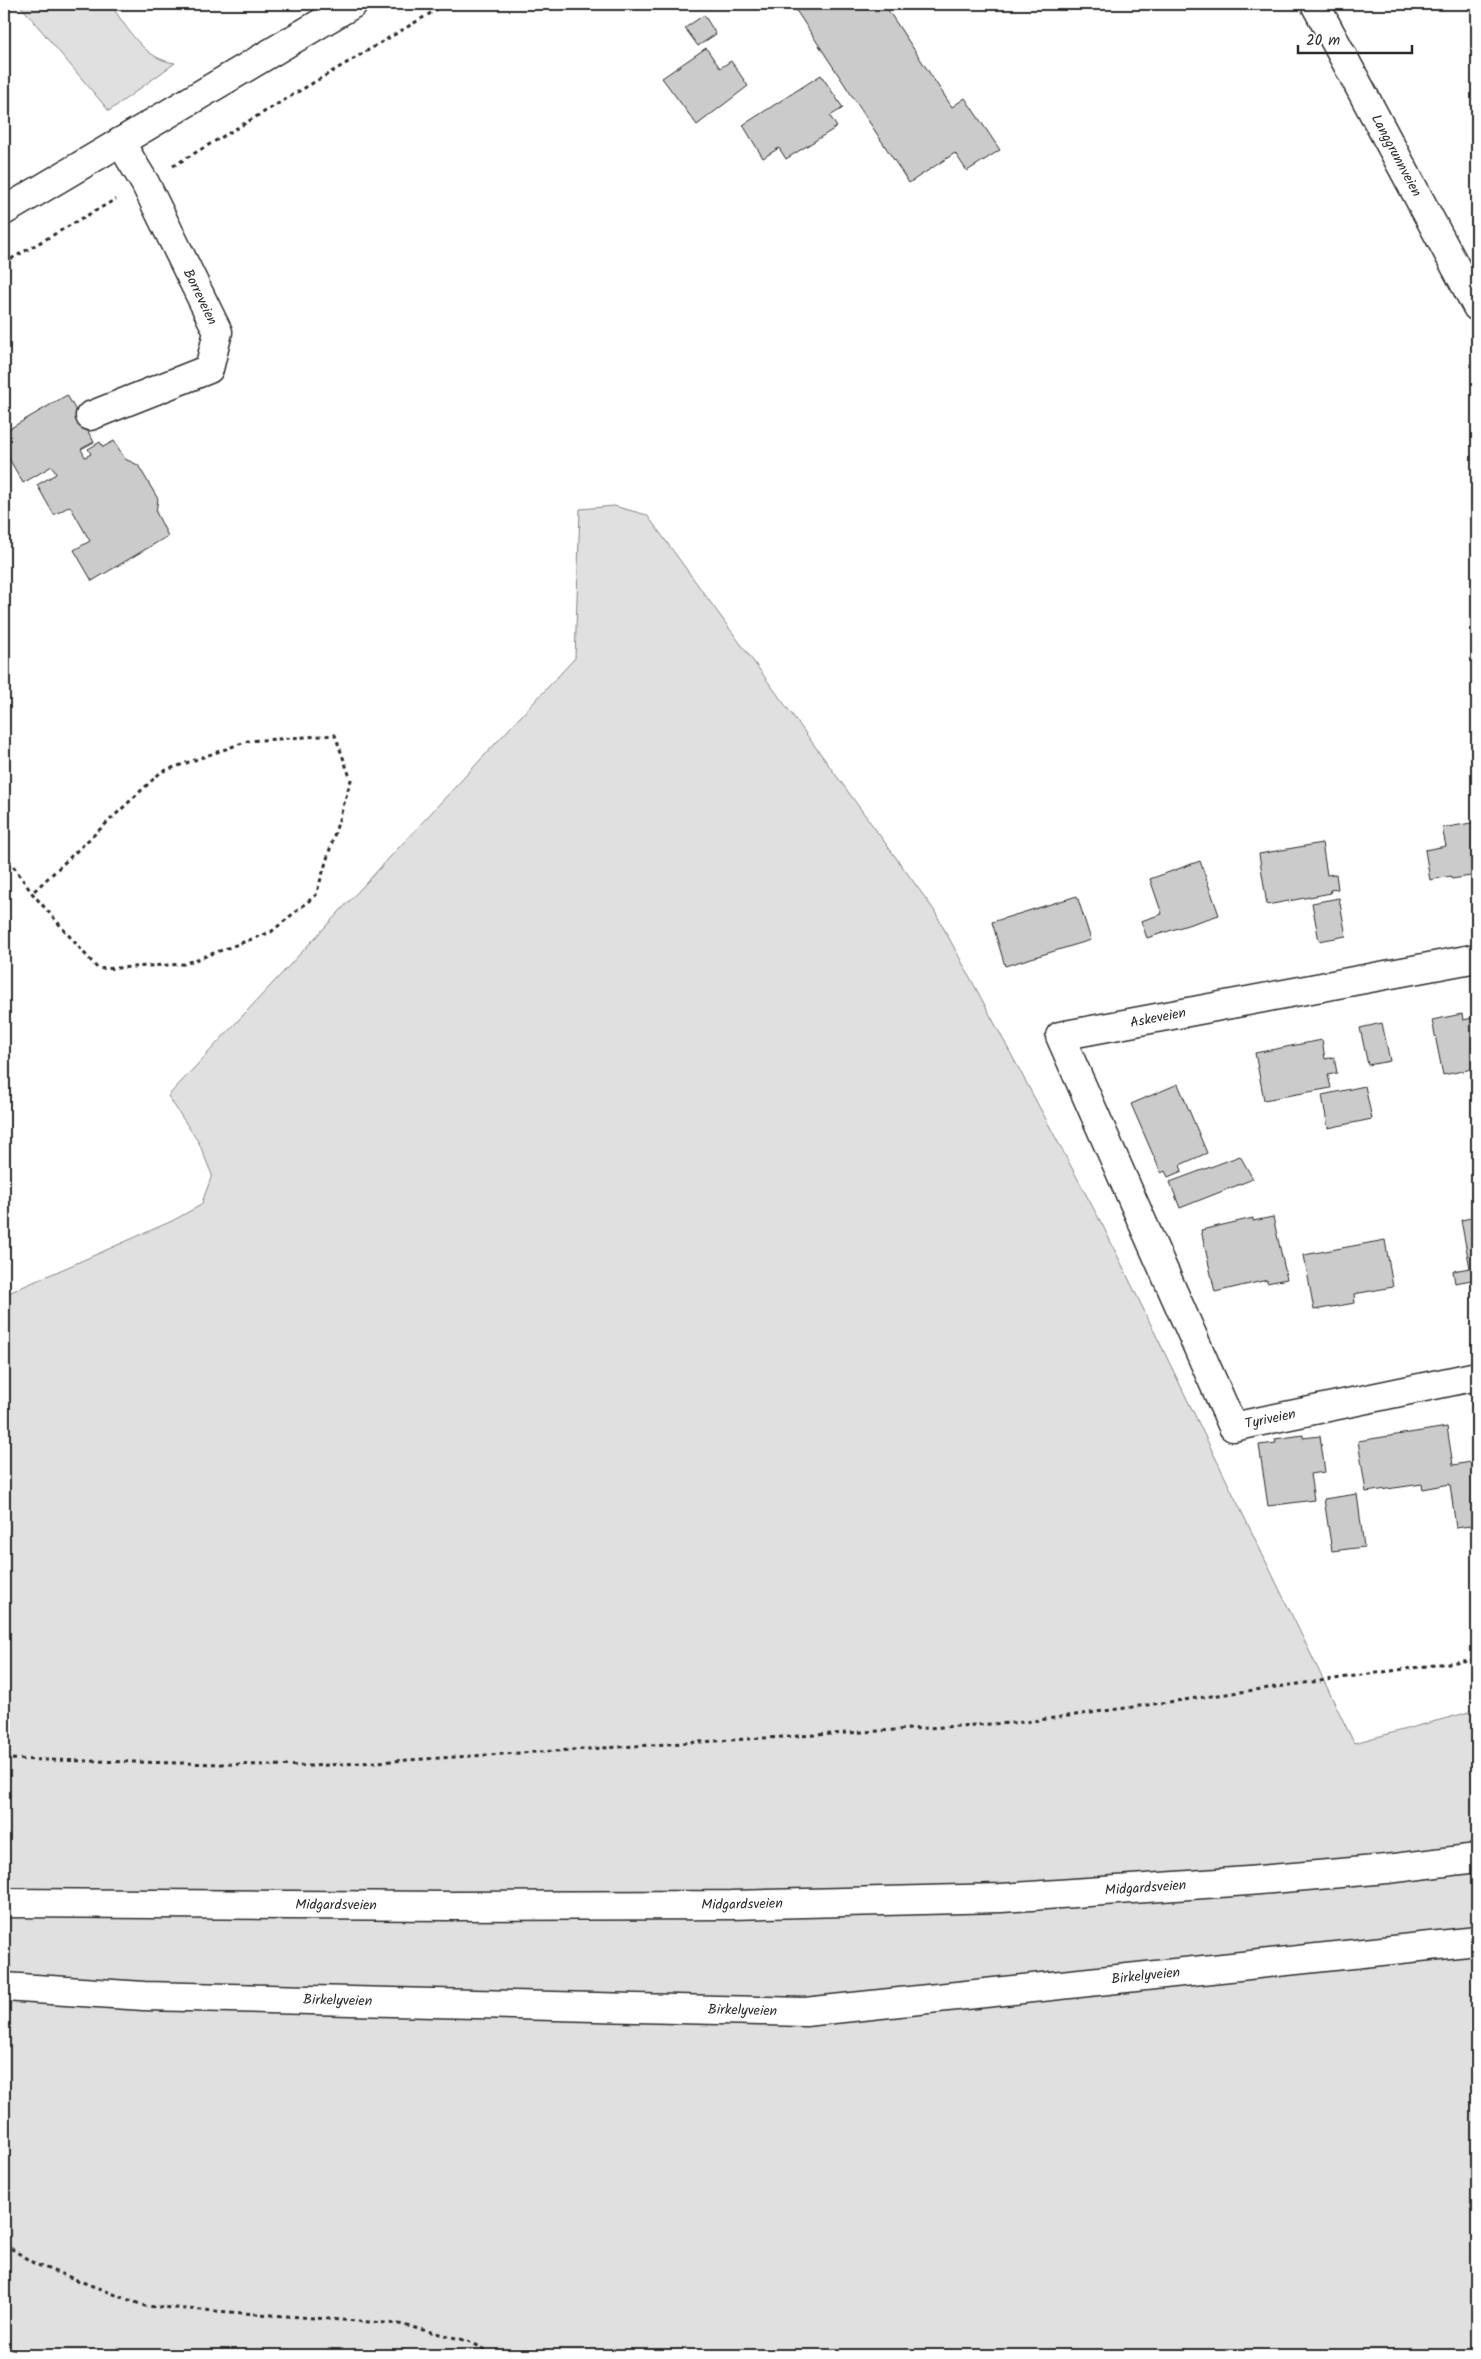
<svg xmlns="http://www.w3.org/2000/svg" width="1481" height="2359" font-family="Kalam,sans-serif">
<rect width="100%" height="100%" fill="#fff"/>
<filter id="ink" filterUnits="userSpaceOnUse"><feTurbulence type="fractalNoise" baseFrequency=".02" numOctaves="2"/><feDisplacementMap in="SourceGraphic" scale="10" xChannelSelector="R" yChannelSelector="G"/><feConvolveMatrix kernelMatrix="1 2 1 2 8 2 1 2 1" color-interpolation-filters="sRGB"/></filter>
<g filter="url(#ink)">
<g fill="#e0e0e0" stroke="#868686">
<path d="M19 4H110C128 28 143 59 175 63L109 111Z"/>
<polygon points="614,506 647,515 934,910 1104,1228 1354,1743 1477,1710 1477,2355 4,2355 4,1295 172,1221 201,1205 212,1175 199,1143 168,1096 575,658 580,509"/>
</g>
<g fill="#cbcbcb" stroke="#2b2b2b">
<polygon points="792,4 884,4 952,107 965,98 1000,150 967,171 955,153 909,183"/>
<polygon points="704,15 716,34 698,46 685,28"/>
<polygon points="706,48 720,68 731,61 748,86 697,125 662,78"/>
<polygon points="821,75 843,108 830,116 837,127 786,159 779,148 763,158 743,125"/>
<polygon points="67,395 94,442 81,449 85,457 91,454 88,449 100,442 103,447 114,441 125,459 138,465 158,499 156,512 168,536 92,581 74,550 90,541 70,506 54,515 37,485 56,474 52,466 23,483 4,450 4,432"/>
<polygon points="1477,822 1477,875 1452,879 1451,876 1430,880 1425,850 1446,846 1442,828"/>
<polygon points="1322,843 1327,875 1336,874 1338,889 1330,890 1331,893 1267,905 1259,854"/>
<polygon points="1200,861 1219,915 1147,938 1141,921 1162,914 1150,879"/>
<polygon points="1077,896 1091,940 1005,966 992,922"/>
<polygon points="1339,898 1346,936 1319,941 1312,903"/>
<polygon points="1462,1014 1463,1020 1477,1017 1477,1068 1443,1075 1432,1020"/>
<polygon points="1382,1023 1390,1061 1368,1065 1360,1028"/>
<polygon points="1322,1040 1325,1059 1334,1057 1337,1073 1328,1075 1331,1088 1264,1100 1255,1053"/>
<polygon points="1178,1084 1207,1153 1180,1165 1182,1171 1168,1177 1165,1171 1161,1173 1131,1104"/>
<polygon points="1365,1086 1372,1119 1328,1128 1322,1095"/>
<polygon points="1240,1156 1253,1179 1180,1208 1170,1182"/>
<polygon points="1273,1217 1287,1279 1267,1283 1267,1280 1215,1292 1201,1230 1253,1218 1253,1221"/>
<polygon points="1477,1217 1477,1279 1455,1283 1453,1271 1470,1268 1461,1220"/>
<polygon points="1385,1240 1393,1287 1354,1294 1355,1303 1314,1310 1304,1255"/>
<polygon points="1447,1427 1453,1465 1477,1461 1477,1525 1456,1528 1450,1484 1423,1489 1422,1484 1366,1492 1358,1441"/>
<polygon points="1303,1435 1303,1438 1320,1436 1325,1472 1310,1474 1314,1500 1268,1506 1259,1445 1276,1443 1275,1439"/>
<polygon points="1357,1494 1364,1547 1332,1551 1324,1499"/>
</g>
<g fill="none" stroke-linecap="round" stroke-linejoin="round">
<g stroke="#2b2b2b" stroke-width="31">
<g id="minor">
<path id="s1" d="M1315 4 1477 307"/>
<polyline points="90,416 209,369 218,332 145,183 120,142"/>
<path id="s2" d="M1477 958 1060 1036 1233 1427 1477 1376"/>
<path id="s3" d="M4 1987 144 1996 805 2012 1477 1941"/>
</g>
</g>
<g stroke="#2b2b2b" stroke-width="31">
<polyline id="major" points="4,211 353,4"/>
</g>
<g stroke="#2b2b2b" stroke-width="31">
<g id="highway">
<path id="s4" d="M4 1903 451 1906 731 1905 1001 1898 1248 1881 1387 1869 1477 1858"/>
</g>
</g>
<g stroke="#2b2b2b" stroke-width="3" stroke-dasharray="4 4" stroke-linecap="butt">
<polyline points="173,166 446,4"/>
<polyline points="4,263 116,199"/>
<polyline points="4,853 32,893 98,969 184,964 271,932 316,895 351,780 335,735 248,741 161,772 32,893"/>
<polyline points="4,1759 310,1766 1025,1722 1477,1659"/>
<polyline points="4,2244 35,2264 145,2306 399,2324 468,2341 496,2355"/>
</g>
<use href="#minor" stroke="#fff" stroke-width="28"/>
<use href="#major" stroke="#fff" stroke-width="28"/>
<use href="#highway" stroke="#fff" stroke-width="28"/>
</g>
</g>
<g text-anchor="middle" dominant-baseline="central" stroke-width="4" stroke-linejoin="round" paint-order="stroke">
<g font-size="14" fill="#2b2b2b" stroke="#fff">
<text stroke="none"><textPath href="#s1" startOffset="172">Langgrunnveien</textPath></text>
<text transform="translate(200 297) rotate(64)">Borreveien</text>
<text transform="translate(1158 1018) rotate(-11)">Askeveien</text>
<text stroke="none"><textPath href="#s2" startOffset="890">Tyriveien</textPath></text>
<text stroke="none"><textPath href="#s4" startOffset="1142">Midgardsveien</textPath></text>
<text stroke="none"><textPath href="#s4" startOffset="738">Midgardsveien</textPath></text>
<text stroke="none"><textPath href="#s4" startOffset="332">Midgardsveien</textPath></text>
<text stroke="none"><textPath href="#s3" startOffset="1144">Birkelyveien</textPath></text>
<text stroke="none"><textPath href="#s3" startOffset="334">Birkelyveien</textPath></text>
<text stroke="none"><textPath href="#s3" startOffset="739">Birkelyveien</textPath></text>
</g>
</g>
<rect width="1481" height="2359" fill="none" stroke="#fff" stroke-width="20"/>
<rect x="10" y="10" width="1461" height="2339" fill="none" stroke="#2b2b2b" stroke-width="2" filter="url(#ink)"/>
<path d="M1298 45v8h114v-8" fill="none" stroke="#2b2b2b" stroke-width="2.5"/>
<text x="1306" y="45" font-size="15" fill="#2b2b2b" stroke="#ffffff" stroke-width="4" paint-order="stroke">20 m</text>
</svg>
